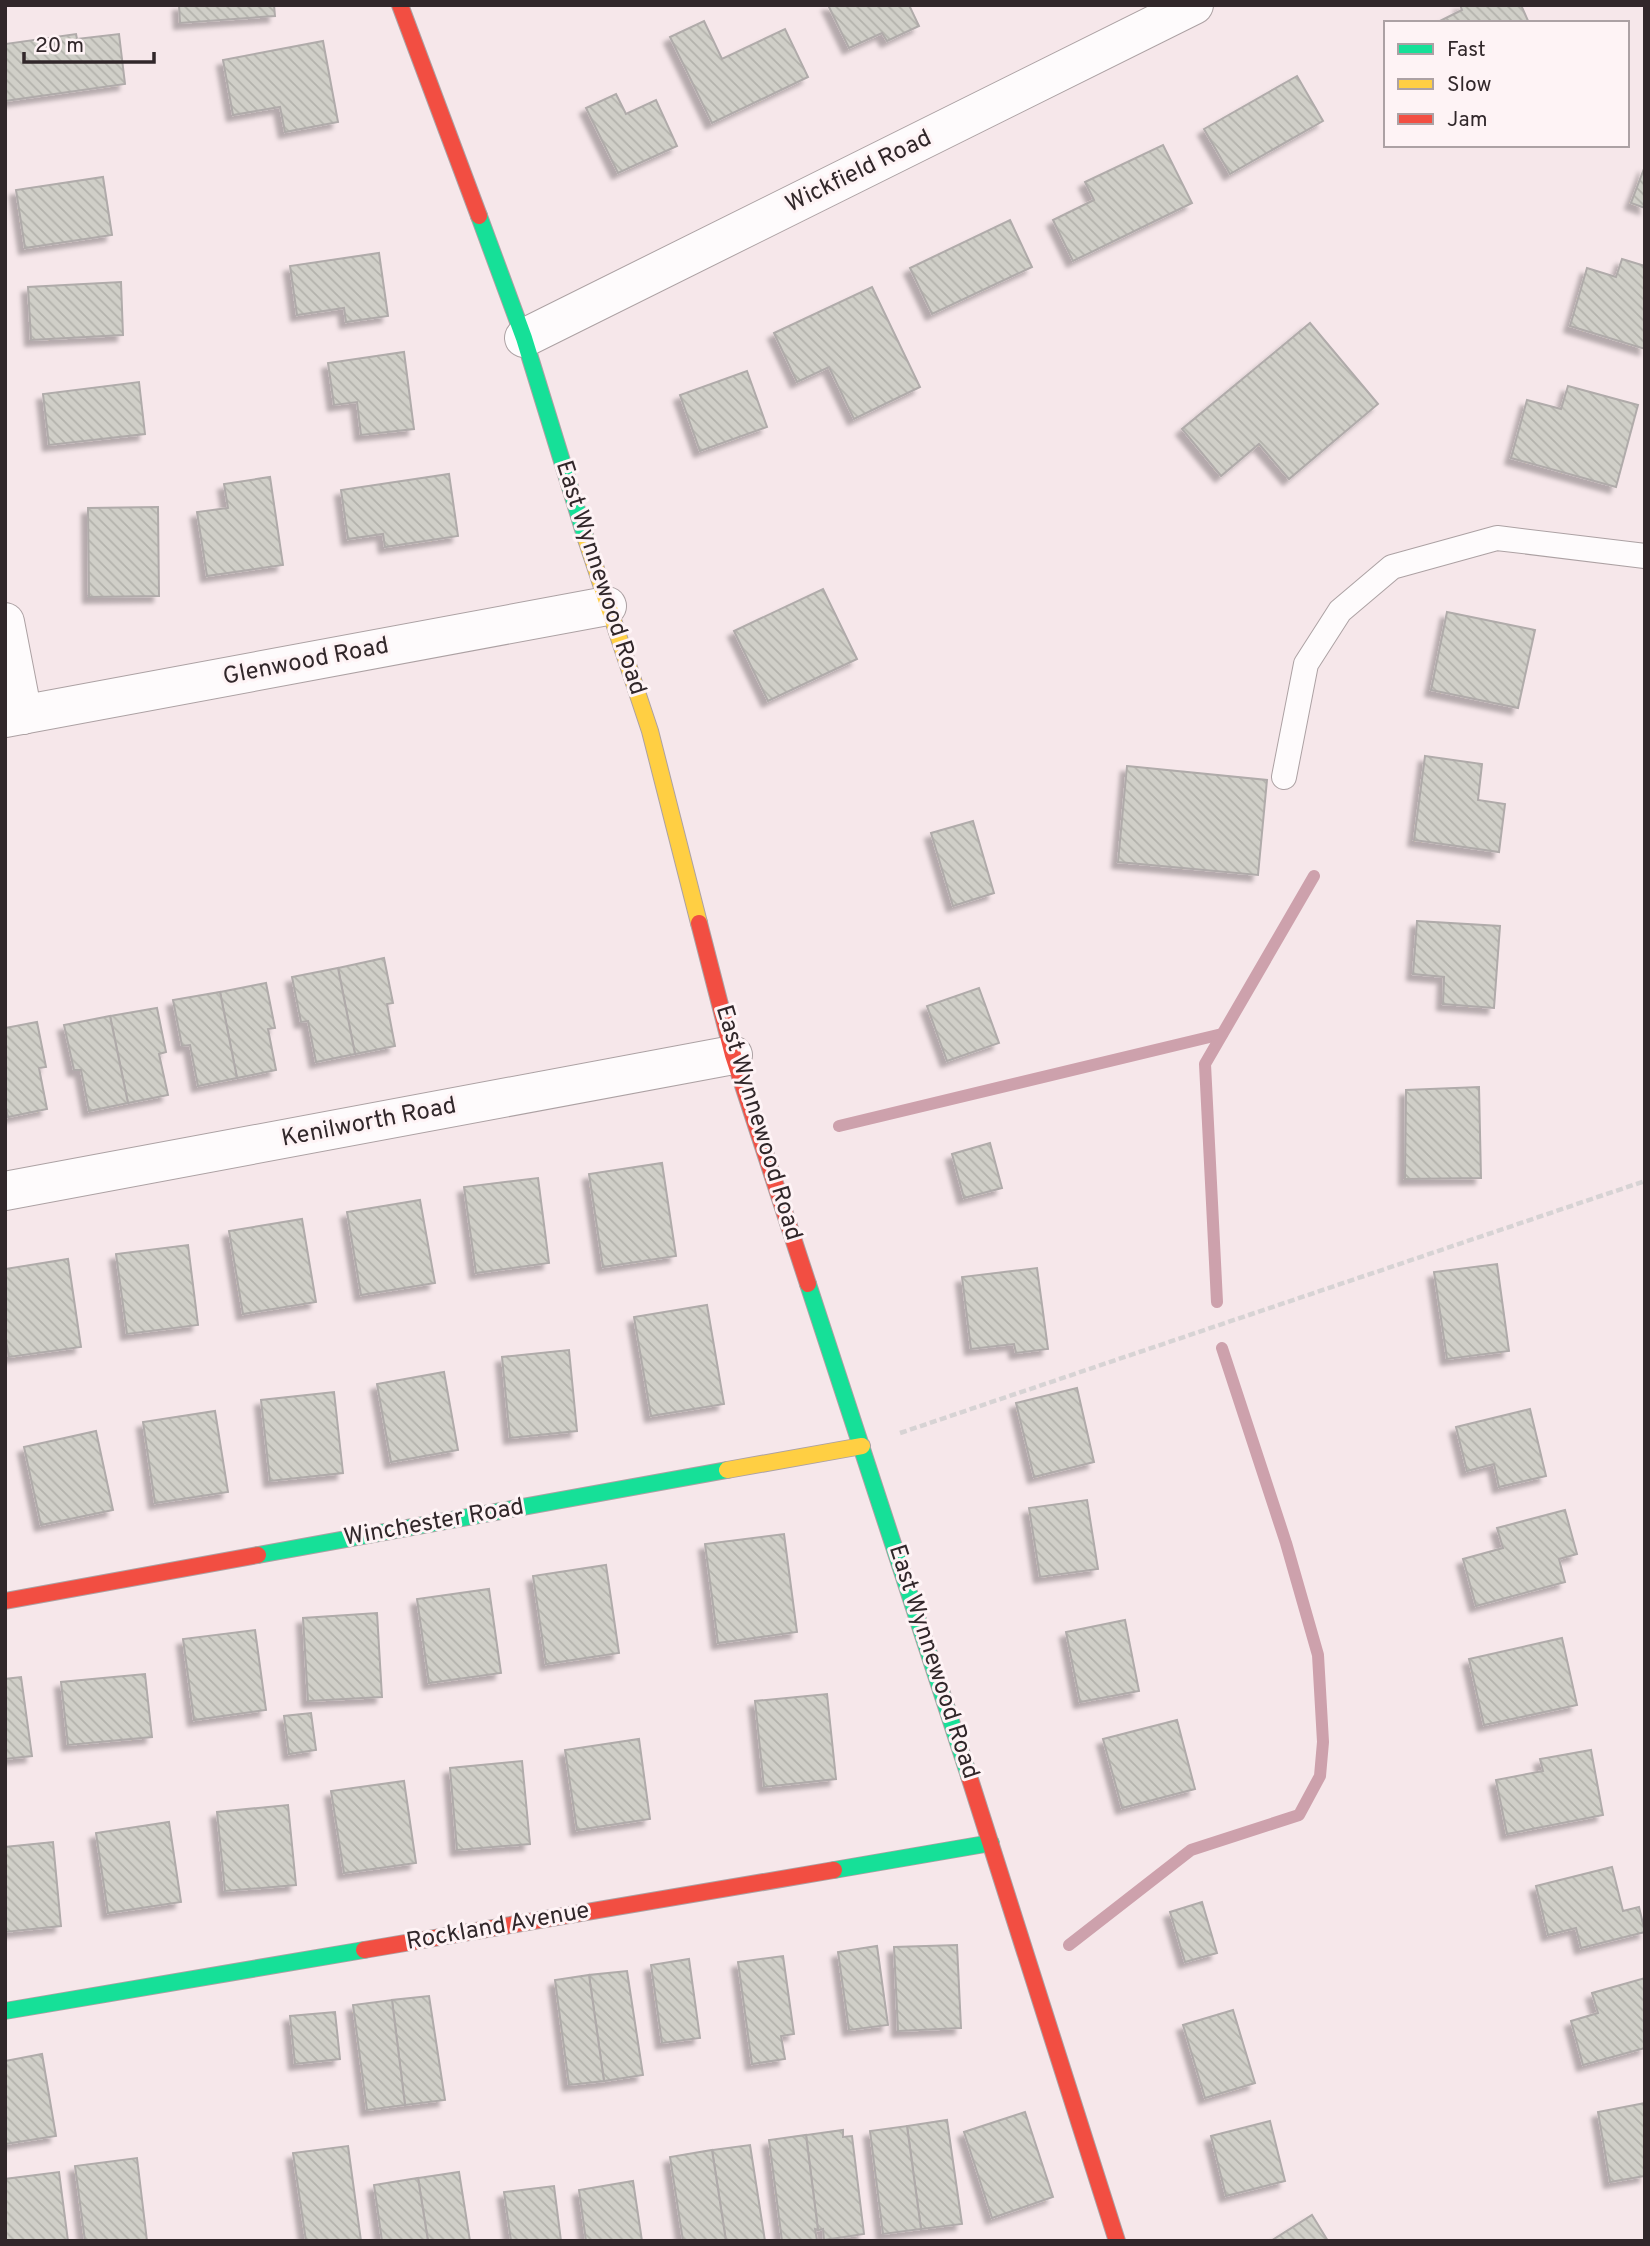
<svg xmlns="http://www.w3.org/2000/svg" width="1650" height="2246" font-family="Overpass,sans-serif">
<defs>
<pattern id="building-back-hatch" width="6" height="6" patternUnits="userSpaceOnUse" patternTransform="scale(1.75)"><rect width="6" height="6" fill="#d0cfc8"/><path d="M-1 5l2 2M0 0l6 6M5-1l2 2" fill="none" stroke="#b3b2ac"/></pattern>
<filter id="shadow"><feDropShadow dx="-6" dy="6" stdDeviation="2" flood-color="#0004"/></filter>
</defs>
<rect width="100%" height="100%" fill="#f6e7ea"/>
<g fill="none" stroke-linecap="round" stroke-linejoin="round">
<g stroke="#cda1ac" stroke-width="12">
<polyline points="839,1126 1222,1034"/>
<polyline points="1217,1302 1205,1064 1314,876"/>
<polyline points="1069,1945 1191,1850 1299,1815 1320,1776 1323,1742 1318,1655 1286,1543 1222,1348"/>
</g>
</g>
<g fill="url(#building-back-hatch)" stroke="#b0abaa" stroke-width="2" filter="url(#shadow)">
<polygon points="179,5 274,5 275,16 180,23"/>
<polygon points="828,5 909,5 919,26 887,41 882,33 849,48"/>
<polygon points="1460,5 1521,5 1529,23 1436,23 1462,10"/>
<polygon points="704,21 722,59 785,29 808,77 712,123 670,37"/>
<polygon points="76,34 77,39 119,34 125,84 5,101 5,44"/>
<polygon points="323,41 338,122 285,132 280,107 233,115 223,60"/>
<polygon points="1297,76 1323,121 1230,174 1204,129"/>
<polygon points="616,94 626,114 656,100 677,146 618,173 586,108"/>
<polygon points="1163,145 1192,203 1073,261 1053,220 1094,200 1085,182"/>
<polygon points="1645,166 1645,208 1631,203"/>
<polygon points="103,177 112,235 25,248 16,190"/>
<polygon points="1010,220 1032,267 932,314 910,268"/>
<polygon points="379,253 388,316 346,322 344,308 297,315 290,266"/>
<polygon points="1622,259 1645,266 1645,349 1570,326 1587,268 1616,277"/>
<polygon points="121,282 123,335 31,340 28,287"/>
<polygon points="872,287 920,387 854,419 829,367 797,382 774,333"/>
<polygon points="1310,323 1378,404 1289,479 1259,444 1221,476 1182,429"/>
<polygon points="404,352 414,429 361,435 357,402 334,405 328,363"/>
<polygon points="747,371 767,427 700,451 680,395"/>
<polygon points="139,382 145,434 49,445 43,394"/>
<polygon points="1568,386 1638,405 1616,487 1511,458 1527,400 1561,409"/>
<polygon points="449,474 458,536 385,547 383,534 348,539 341,490"/>
<polygon points="270,477 283,565 207,576 197,512 228,508 224,484"/>
<polygon points="158,507 159,596 89,597 88,508"/>
<polygon points="823,589 857,659 768,701 734,631"/>
<polygon points="1447,612 1535,630 1518,708 1431,690"/>
<polygon points="1425,756 1482,764 1478,800 1505,804 1499,852 1414,840"/>
<polygon points="1127,766 1267,780 1258,875 1118,862"/>
<polygon points="973,821 994,893 953,906 931,833"/>
<polygon points="1417,921 1500,926 1494,1008 1443,1004 1444,977 1413,974"/>
<polygon points="384,958 393,1003 387,1004 395,1046 355,1054 338,968"/>
<polygon points="338,968 355,1054 316,1062 308,1021 301,1022 292,977"/>
<polygon points="266,983 275,1028 268,1029 276,1070 237,1078 220,992"/>
<polygon points="979,988 999,1043 947,1061 927,1006"/>
<polygon points="220,992 237,1078 198,1086 190,1045 182,1046 173,1000"/>
<polygon points="157,1008 166,1052 159,1054 168,1095 128,1103 110,1016"/>
<polygon points="110,1016 128,1103 89,1111 81,1070 74,1070 64,1025"/>
<polygon points="37,1022 46,1067 39,1068 47,1109 8,1117 5,1105 5,1028"/>
<polygon points="1479,1087 1481,1178 1405,1179 1406,1090"/>
<polygon points="990,1143 1002,1188 964,1198 952,1154"/>
<polygon points="662,1163 676,1256 603,1267 589,1174"/>
<polygon points="538,1178 549,1263 476,1273 464,1187"/>
<polygon points="420,1200 435,1283 361,1295 347,1212"/>
<polygon points="302,1219 316,1302 243,1314 229,1231"/>
<polygon points="188,1245 198,1325 127,1334 116,1254"/>
<polygon points="68,1259 81,1347 9,1357 5,1336 5,1269"/>
<polygon points="1497,1264 1509,1351 1447,1359 1434,1272"/>
<polygon points="1037,1268 1048,1349 1016,1353 1014,1344 971,1349 962,1277"/>
<polygon points="707,1305 724,1404 651,1416 634,1317"/>
<polygon points="569,1350 577,1431 510,1438 502,1357"/>
<polygon points="444,1372 458,1450 391,1462 377,1384"/>
<polygon points="1077,1388 1094,1462 1034,1477 1016,1403"/>
<polygon points="334,1392 343,1473 270,1481 261,1400"/>
<polygon points="1530,1409 1546,1476 1499,1487 1494,1464 1467,1471 1456,1427"/>
<polygon points="215,1411 228,1492 155,1503 143,1422"/>
<polygon points="96,1431 113,1510 41,1525 24,1447"/>
<polygon points="1087,1500 1098,1569 1040,1577 1029,1508"/>
<polygon points="1565,1510 1577,1554 1559,1559 1565,1582 1476,1606 1463,1559 1503,1548 1497,1528"/>
<polygon points="784,1534 797,1632 718,1643 705,1544"/>
<polygon points="606,1565 619,1653 546,1664 533,1576"/>
<polygon points="489,1589 501,1673 429,1683 417,1599"/>
<polygon points="377,1613 382,1697 308,1701 303,1618"/>
<polygon points="1125,1620 1139,1691 1080,1702 1066,1632"/>
<polygon points="255,1630 266,1710 194,1720 183,1639"/>
<polygon points="1562,1638 1577,1705 1484,1725 1469,1659"/>
<polygon points="145,1674 152,1737 68,1745 61,1682"/>
<polygon points="21,1677 32,1756 5,1759 5,1679"/>
<polygon points="827,1694 836,1779 764,1787 755,1701"/>
<polygon points="311,1713 316,1750 289,1754 284,1716"/>
<polygon points="1177,1720 1195,1789 1122,1808 1103,1739"/>
<polygon points="639,1739 650,1819 577,1830 565,1750"/>
<polygon points="1591,1750 1603,1815 1507,1834 1496,1780 1543,1771 1540,1759"/>
<polygon points="522,1761 530,1844 457,1850 450,1768"/>
<polygon points="404,1781 416,1863 344,1873 331,1791"/>
<polygon points="288,1805 296,1885 225,1891 217,1812"/>
<polygon points="169,1822 181,1902 108,1913 96,1833"/>
<polygon points="53,1842 61,1926 5,1932 5,1847"/>
<polygon points="1612,1867 1623,1911 1639,1907 1645,1932 1581,1948 1576,1928 1548,1935 1536,1886"/>
<polygon points="1202,1902 1217,1953 1185,1962 1170,1912"/>
<polygon points="957,1945 961,2028 898,2031 894,1947"/>
<polygon points="877,1946 888,2025 849,2030 838,1952"/>
<polygon points="783,1956 794,2034 781,2036 785,2059 752,2064 738,1962"/>
<polygon points="689,1959 700,2038 662,2043 651,1965"/>
<polygon points="627,1971 643,2075 604,2081 589,1975"/>
<polygon points="589,1975 604,2081 569,2085 555,1980"/>
<polygon points="1645,1978 1645,2048 1583,2065 1571,2021 1598,2013 1592,1993"/>
<polygon points="429,1996 445,2100 405,2105 392,2000"/>
<polygon points="392,2000 405,2105 367,2110 353,2005"/>
<polygon points="1233,2010 1255,2083 1205,2098 1183,2025"/>
<polygon points="335,2012 340,2059 295,2064 290,2016"/>
<polygon points="42,2054 56,2136 5,2144 5,2061"/>
<polygon points="1645,2103 1645,2176 1610,2182 1598,2112"/>
<polygon points="1025,2112 1053,2197 992,2218 964,2132"/>
<polygon points="947,2120 962,2224 921,2229 907,2126"/>
<polygon points="1270,2121 1285,2181 1226,2196 1211,2136"/>
<polygon points="907,2126 921,2229 883,2234 870,2131"/>
<polygon points="843,2130 843,2137 852,2136 864,2234 824,2240 823,2229 818,2230 806,2135"/>
<polygon points="806,2135 818,2230 815,2229 817,2240 782,2241 769,2140"/>
<polygon points="750,2145 765,2241 726,2241 712,2150"/>
<polygon points="348,2146 361,2241 306,2241 293,2153"/>
<polygon points="712,2150 726,2241 683,2241 670,2157"/>
<polygon points="137,2158 147,2241 85,2241 75,2166"/>
<polygon points="59,2172 68,2241 5,2241 5,2179"/>
<polygon points="459,2172 470,2241 428,2241 418,2178"/>
<polygon points="418,2178 428,2241 382,2241 374,2185"/>
<polygon points="633,2181 642,2241 586,2241 579,2190"/>
<polygon points="554,2186 561,2241 511,2241 504,2192"/>
<polygon points="1312,2215 1328,2241 1271,2241"/>
</g>
<g fill="none" stroke-linecap="round" stroke-linejoin="round">
<g stroke="#aca1a3" stroke-width="26">
<polyline id="lane" points="1284,777 1306,664 1340,611 1392,567 1497,538 1645,556"/>
</g>
<g stroke="#aca1a3" stroke-width="40">
<g id="street">
<polyline points="524,338 1194,5"/>
<polyline points="5,622 23,715"/>
<polyline points="5,718 607,606"/>
<polyline points="5,1191 733,1055"/>
</g>
</g>
<g stroke="#aca1a3" stroke-width="18">
<g id="fast">
<polyline points="479,216 524,338 586,539"/>
<polyline points="808,1284 969,1776"/>
<polyline points="258,1555 727,1470"/>
<polyline points="834,1870 991,1843"/>
<polyline points="5,2011 364,1950"/>
</g>
</g>
<g stroke="#aca1a3" stroke-width="18">
<g id="slow">
<polyline points="586,539 650,731 699,923"/>
<polyline points="727,1470 862,1446"/>
</g>
</g>
<g stroke="#aca1a3" stroke-width="18">
<g id="jam">
<polyline points="400,5 479,216"/>
<polyline points="699,923 733,1055 808,1284"/>
<polyline points="5,1601 258,1555"/>
<polyline points="969,1776 1117,2241"/>
<polyline points="364,1950 834,1870"/>
</g>
</g>
<polyline stroke="#d7d3d4" stroke-width="4.5" stroke-dasharray="7 3.5" stroke-linecap="butt" points="900,1433 1645,1181"/>
<use href="#lane" stroke="#fefbfc" stroke-width="24"/>
<use href="#street" stroke="#fefbfc" stroke-width="38"/>
<use href="#fast" stroke="#16e098" stroke-width="16"/>
<use href="#slow" stroke="#ffcf43" stroke-width="16"/>
<use href="#jam" stroke="#f24e42" stroke-width="16"/>
</g>
<g text-anchor="middle" dominant-baseline="central" stroke-width="6" stroke-linejoin="round" paint-order="stroke">
<g font-size="24" fill="#31272a" stroke="#fef3f5">
<text transform="translate(859 172) rotate(-26)">Wickfield Road</text>
<text transform="translate(600 578) rotate(72)">East Wynnewood Road</text>
<text transform="translate(306 662) rotate(-11)">Glenwood Road</text>
<text transform="translate(369 1123) rotate(-11)">Kenilworth Road</text>
<text transform="translate(758 1123) rotate(73)">East Wynnewood Road</text>
<text transform="translate(434 1523) rotate(-10)">Winchester Road</text>
<text transform="translate(933 1662) rotate(72)">East Wynnewood Road</text>
<text transform="translate(498 1927) rotate(-10)">Rockland Avenue</text>
</g>
</g>
<rect width="1650" height="2246" fill="none" stroke="#31272a" stroke-width="14"/>
<rect x="1384" y="21" width="245" height="126" fill="#fef3f5" stroke="#aca1a4" stroke-width="2"/>
<rect x="1398" y="44" width="35" height="10" fill="#16e098" stroke="#aca1a4" stroke-width="2"/>
<text x="1447" y="56" font-size="21" fill="#31272a">Fast</text>
<rect x="1398" y="79" width="35" height="10" fill="#ffcf43" stroke="#aca1a4" stroke-width="2"/>
<text x="1447" y="91" font-size="21" fill="#31272a">Slow</text>
<rect x="1398" y="114" width="35" height="10" fill="#f24e42" stroke="#aca1a4" stroke-width="2"/>
<text x="1447" y="126" font-size="21" fill="#31272a">Jam</text>
<path d="M24 52v10h130v-10" fill="none" stroke="#31272a" stroke-width="3.5"/>
<text x="35" y="52" font-size="21" fill="#31272a" stroke="#fef3f5" stroke-width="5" paint-order="stroke">20 m</text>
</svg>
